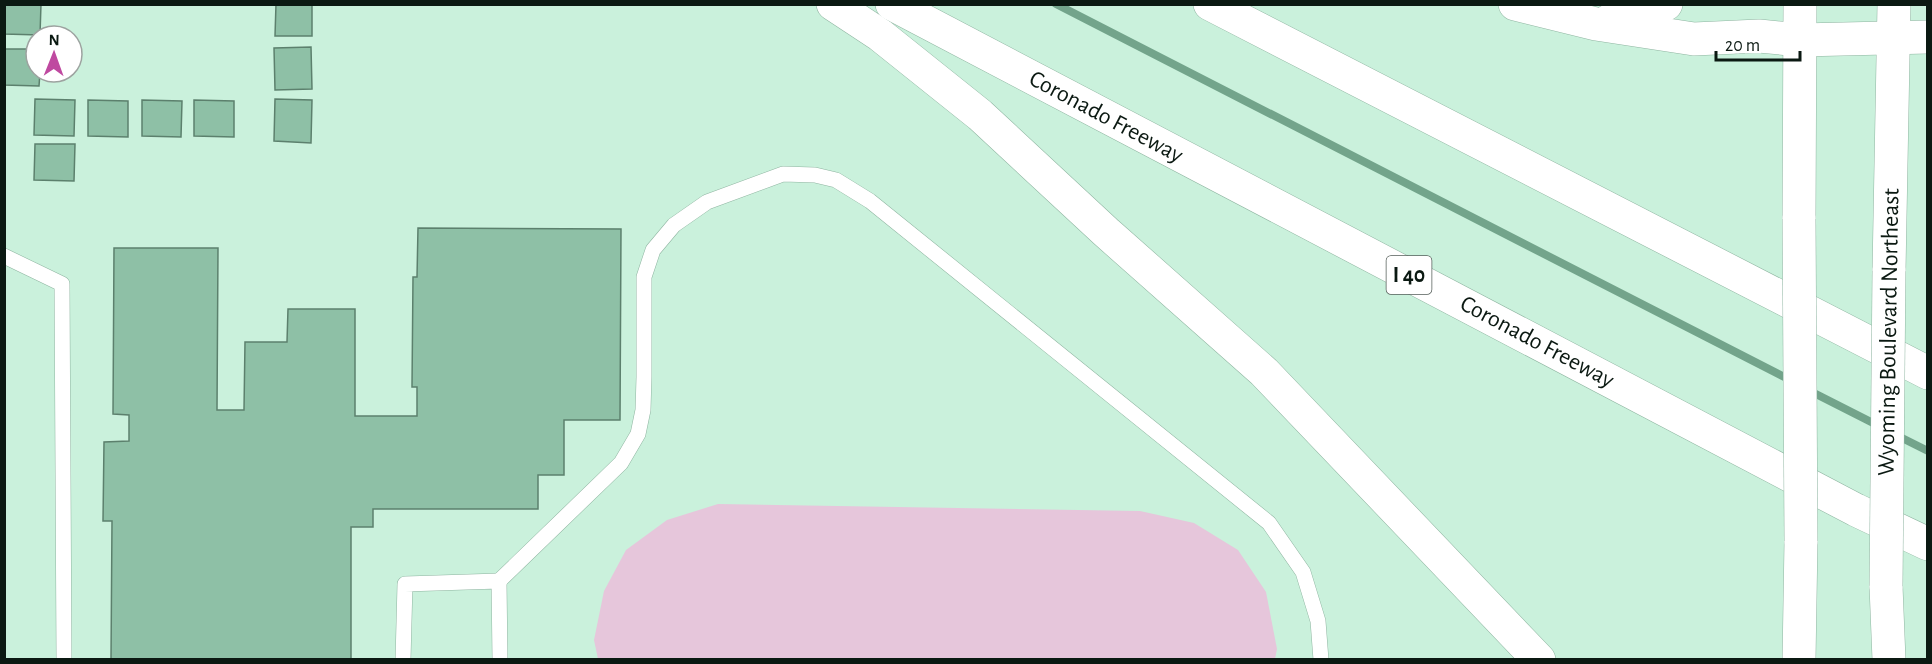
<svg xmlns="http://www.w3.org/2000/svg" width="1932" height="664" font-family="'Alegreya Sans',sans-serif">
<rect width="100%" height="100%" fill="#caf1dc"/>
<polygon fill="#e6c6db" points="718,504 1140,511 1194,523 1238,550 1266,592 1277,649 1275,659 598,659 594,640 604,591 626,550 667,520"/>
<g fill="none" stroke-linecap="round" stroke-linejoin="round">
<g stroke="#73a48b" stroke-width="8">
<polyline points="1056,4 1794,382"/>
<polyline points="1808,390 1879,426"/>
<polyline points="1896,435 1928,451"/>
</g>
</g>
<g fill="#8ec0a6" stroke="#5c806d" stroke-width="1.5">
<polygon points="4,4 41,4 40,35 4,34"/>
<polygon points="276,4 312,4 312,36 275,36"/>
<polygon points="311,47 312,89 275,90 274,48"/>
<polygon points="4,49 36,49 36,72 40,72 39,86 4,85"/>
<polygon points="35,99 75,100 74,136 34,135"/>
<polygon points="275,99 312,100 311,143 274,141"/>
<polygon points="88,100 128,101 128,137 88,136"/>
<polygon points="142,100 182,101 181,137 142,136"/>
<polygon points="194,100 234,101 234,137 194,136"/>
<polygon points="35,144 75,144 74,181 34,180"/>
<polygon points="418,228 621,229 620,420 564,420 564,475 538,475 538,509 373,509 373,527 351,527 351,660 111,660 112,521 103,521 104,442 129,441 129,415 113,414 114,248 218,248 217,410 244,410 245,342 287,342 288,309 355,309 355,416 417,416 417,387 412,387 413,277 417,277"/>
</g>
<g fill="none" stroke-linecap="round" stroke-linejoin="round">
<g stroke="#8fb5a1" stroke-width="16">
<g id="lane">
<polyline points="4,256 62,284 64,660"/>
<polyline points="499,581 621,463 638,434 643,410 644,377 644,277 653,250 674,225 707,202 783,174 815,175 836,180 870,201 1269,523 1303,572 1318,621 1321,660"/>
<polyline points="403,660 405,584 499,581 500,660"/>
</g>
</g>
<g stroke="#8fb5a1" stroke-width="34">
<g id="secondary">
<polyline points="1799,219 1800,4"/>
<polyline points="1889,271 1894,4"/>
<polyline points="1886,586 1889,660"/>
<polyline points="1799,660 1801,541"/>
</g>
</g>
<g stroke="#8fb5a1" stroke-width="34">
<g id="highway">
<polyline points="833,4 880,35 980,115 1106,232 1264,372 1539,660"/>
<polyline points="892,4 1856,510 1928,544"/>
<polyline points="1210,4 1928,373"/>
<polyline points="1515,4 1596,24 1694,39 1759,36 1801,40 1928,37"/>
<polyline points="1610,20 1666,4"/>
</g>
</g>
<use href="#lane" stroke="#fff" stroke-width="15"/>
<use href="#secondary" stroke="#fff" stroke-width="33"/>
<use href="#highway" stroke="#fff" stroke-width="33"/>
<g stroke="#8fb5a1" stroke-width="34" stroke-linecap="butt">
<g id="secondary-bridge">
<polyline points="1799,219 1801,541"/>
<polyline points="1886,586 1889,271"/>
</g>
</g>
<use href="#secondary-bridge" stroke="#fff" stroke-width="33"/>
</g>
<g text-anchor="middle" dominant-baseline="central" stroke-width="6" stroke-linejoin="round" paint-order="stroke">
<rect fill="#fff" stroke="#545e59" stroke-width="1.5" x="1386.5" y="256" width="45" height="38" rx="4.5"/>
<g font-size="22" font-weight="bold" fill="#0b1912">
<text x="1409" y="275">I 40</text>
</g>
<g font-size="24" fill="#0b1912" stroke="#fff">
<text transform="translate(1106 117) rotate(28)">Coronado Freeway</text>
<text transform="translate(1889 332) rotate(-89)">Wyoming Boulevard Northeast</text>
<text transform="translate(1537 342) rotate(28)">Coronado Freeway</text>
</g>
</g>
<rect width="1932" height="664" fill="none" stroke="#0b1912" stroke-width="12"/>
<g transform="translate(54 54) rotate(1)"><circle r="28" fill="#ffffff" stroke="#9da3a0" stroke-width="1.5"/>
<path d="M0-4.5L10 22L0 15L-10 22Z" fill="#bf49a0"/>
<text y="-9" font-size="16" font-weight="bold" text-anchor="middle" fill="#0b1912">N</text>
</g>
<path d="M1716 51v9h84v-9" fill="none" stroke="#0b1912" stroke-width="3"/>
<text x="1725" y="51" font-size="18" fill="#0b1912" stroke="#ffffff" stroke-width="4.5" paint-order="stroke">20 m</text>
</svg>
